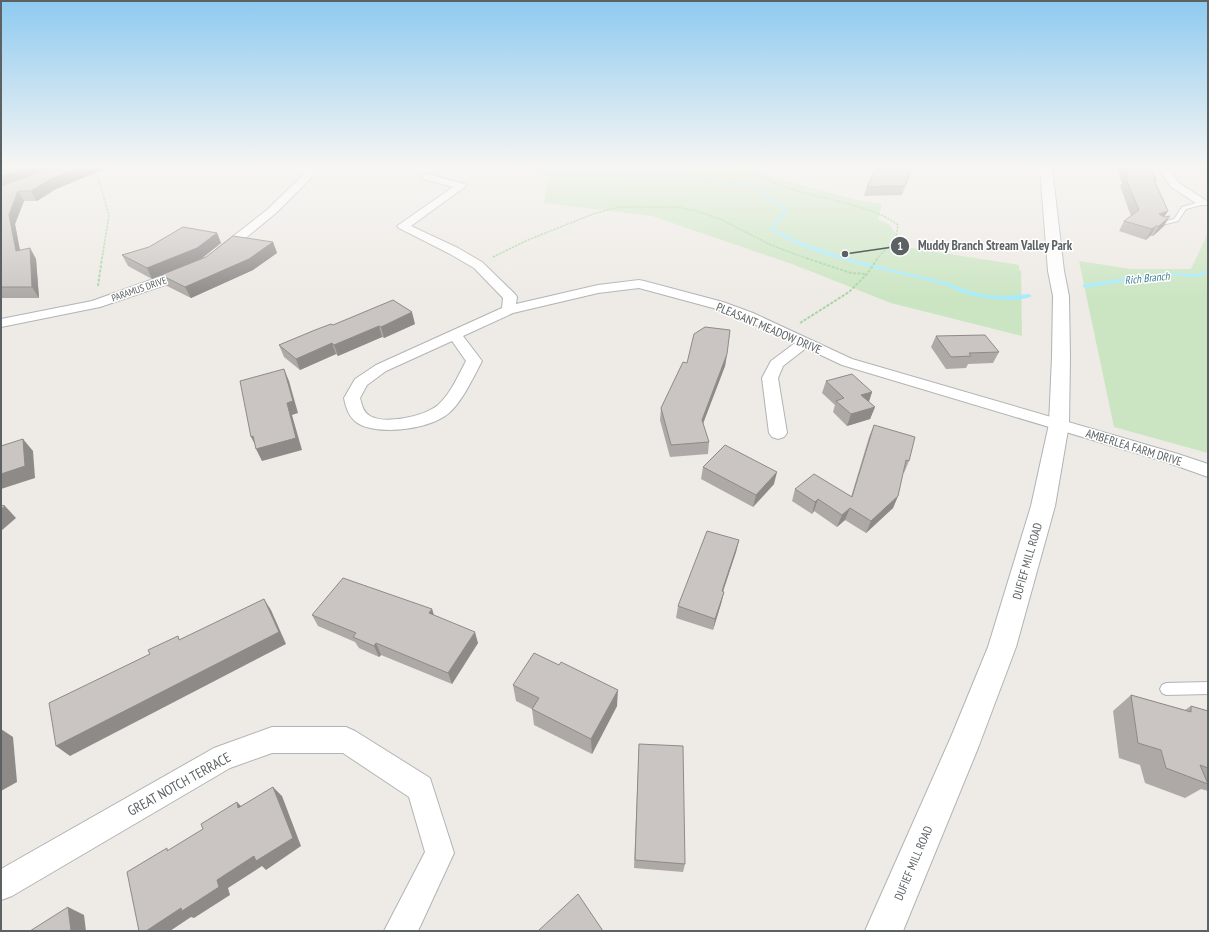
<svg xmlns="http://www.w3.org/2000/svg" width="1209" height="932" font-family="'PT Sans Narrow',sans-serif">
<rect width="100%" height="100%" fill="#eeeae5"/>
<g fill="#cbe5c2">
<polygon points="517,168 754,168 761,174 853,199 882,204 878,219 890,225 905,247 1019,265 1019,270 1021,271 1022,336 891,303 792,264 652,216 544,203 549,175"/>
<polygon points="1208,233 1208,453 1114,427 1079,261 1131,269 1191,269"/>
</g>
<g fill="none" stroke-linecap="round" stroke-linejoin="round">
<g fill="#a7ecfc" fill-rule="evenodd">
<path d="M605 168H610L634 177 678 174 713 181 752 184 769 197 788 208 774 229 801 242 844 257 886 268 945 282 972 292 987 295 1004 296 1029 294 1032 296C1019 304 980 298 966 294 957 291 949 286 941 284 884 269 822 261 770 230V229L784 208 767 199 751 186 713 183 678 176 634 179Z"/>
<polygon points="1208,270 1208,273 1196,277 1164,275 1085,288 1082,286 1085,284 1164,273 1195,274"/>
</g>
<g stroke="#b0b4b6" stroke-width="2">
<g id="service">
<polygon points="1203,201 1205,202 1205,204 1186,209 1178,221 1158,226 1155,224 1174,219 1182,207"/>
<polygon points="1208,682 1208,694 1166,695 1162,693 1160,689 1162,685 1166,683"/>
</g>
</g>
<g stroke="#b0b4b6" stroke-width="2">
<g id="minor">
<polygon points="303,168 313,168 313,176 276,213 225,255 217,255 215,252 217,249 268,209 303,175"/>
<polygon points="1158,168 1168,168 1179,183 1207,201 1208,203 1207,205 1199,205 1171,187"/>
<path d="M427 174 465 184 466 186 411 226 458 248 482 262 515 294 517 297 516 304 598 285 639 280 644 281 723 302 753 313 852 359 1178 454 1208 464V477L1166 462 842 365 806 348 783 366 778 378 787 433 784 437 778 439 772 437 769 433 762 378 771 361 795 343 743 319 713 308 639 288 598 293 513 313 463 336 482 361C474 376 462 402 449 413 430 429 384 435 361 425 350 420 346 409 344 398L355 379 376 365 502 308 503 298 474 268 450 254 399 228 397 226 453 187 423 179 422 177ZM452 341 466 361C458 376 451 393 438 405 425 416 386 425 370 416 363 412 362 405 360 398L367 385 386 371Z"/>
<polygon points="187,267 191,268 193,271 191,274 177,281 100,307 1,327 1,319 92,301"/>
<polygon points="272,727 346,727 355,731 430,778 454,853 418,931 384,931 425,852 409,797 343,753 272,753 230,768 12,896 1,900 1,869 214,748"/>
</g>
</g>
<g stroke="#afb4b7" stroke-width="2">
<polygon id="secondary" points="1040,168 1052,168 1064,271 1069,296 1070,357 1069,424 1055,506 1016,647 978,748 903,931 865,931 951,737 988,647 1031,506 1049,424 1052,357 1053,296 1048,271"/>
</g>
<g stroke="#a6d6a6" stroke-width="1.5" stroke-dasharray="2.5 1" stroke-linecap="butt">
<polyline points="95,168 109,215 102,259"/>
<polyline points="617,168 633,172 734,176 754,175"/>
<path d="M746 168C779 190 818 195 856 206 871 211 885 215 898 225L896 238 877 259"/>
<polyline points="493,257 528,240 593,214 618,207 676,207 696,211 720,219 771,245 808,259"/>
</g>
<g stroke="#a6d6a6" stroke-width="2" stroke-dasharray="3 1.5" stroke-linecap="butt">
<polyline points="806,258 851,273 867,274"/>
<polyline points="98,286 102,258"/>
<polyline points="800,323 849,292 867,274 878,258"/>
</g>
<use href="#service" fill="#fff" fill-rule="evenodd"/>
<use href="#minor" fill="#fff" fill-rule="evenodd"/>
<use href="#secondary" fill="#fff" fill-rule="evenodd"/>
</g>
<g fill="#aea9a7">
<polygon points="1,168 107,168 56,189 37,201 24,201 15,224 20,250 30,248 36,259 39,298 1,298"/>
<polygon points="1117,168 1151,168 1156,180 1155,183 1168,211 1164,217 1164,226 1153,236 1150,236 1146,240 1119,231 1124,221 1131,216 1120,186 1122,183"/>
<polygon points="1194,168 1208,168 1208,171"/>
<polygon points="910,173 902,195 864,196 867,187"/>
<polygon points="217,233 221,243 201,259 152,279 128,266 122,255"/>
<polygon points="273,242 277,253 253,270 191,298 167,286 161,275"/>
<polygon points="415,324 384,338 382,337 338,356 336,354 300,370 284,357 279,345 333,325"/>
<polygon points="936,336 999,352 993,363 968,364 966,368 946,369 931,347"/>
<polygon points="727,354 725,366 703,424 709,442 708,454 670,457 660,420 661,408 687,363"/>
<polygon points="826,381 872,392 869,402 875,407 870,419 847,426 833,412 835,405 822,393"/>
<polygon points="874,425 909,461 904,473 903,472 898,496 893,508 866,533 845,520 837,527 814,511 812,514 792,501 795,489 851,497 869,437"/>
<polygon points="703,467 774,484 753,507 701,479"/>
<polygon points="739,540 736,552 723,592 724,592 721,604 713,630 676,618 678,606"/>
<polygon points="432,609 434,615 478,643 452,684 381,655 379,657 359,648 355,642 318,626 312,615"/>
<polygon points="513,685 617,706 592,754 534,725 532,709 516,701"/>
<polygon points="1131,695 1185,710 1191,706 1208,711 1208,791 1201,789 1185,798 1145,783 1140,765 1119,758 1113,711"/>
<polygon points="639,744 685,864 683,872 634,868"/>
</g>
<g fill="#8d8a88">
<polygon points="25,168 55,168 1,188 1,177"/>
<polygon points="79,168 107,168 56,189 37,201 31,191 51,179"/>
<polygon points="115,168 131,168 117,170"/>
<polygon points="18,191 24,201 15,224 22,262 16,251 9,215"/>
<polygon points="1168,211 1162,220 1159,214"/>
<polygon points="1170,216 1164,226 1153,236 1159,226"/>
<polygon points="1156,226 1150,236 1146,240 1152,229"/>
<polygon points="217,233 221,243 201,259 152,279 147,268"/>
<polygon points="273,242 277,253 253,270 191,298 185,287"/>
<polygon points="30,248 36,259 39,298 32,287"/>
<polygon points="412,312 415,324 384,338 381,327"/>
<polygon points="379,326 382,337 338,356 334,345"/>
<polygon points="332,343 336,354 300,370 296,359"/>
<polygon points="727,354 725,366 700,431 702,420"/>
<polygon points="284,369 289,381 298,413 292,415 302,450 262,461 256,449 287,403"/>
<polygon points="872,392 868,404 861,395"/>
<polygon points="875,407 870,419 847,426 851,414"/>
<polygon points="253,436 257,448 251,437"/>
<polygon points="23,439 33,451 35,478 1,489 1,474"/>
<polygon points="777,472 774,484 753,507 756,495"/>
<polygon points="898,496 893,508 866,533 871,521"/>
<polygon points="818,499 814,511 812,514 815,502"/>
<polygon points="5,506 16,518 1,531 1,509"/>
<polygon points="850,508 845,520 837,527 842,515"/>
<polygon points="739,540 736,552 719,603 722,591"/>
<polygon points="724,592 721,604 713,630 715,619"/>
<polygon points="264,599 271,610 286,644 70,756 56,746"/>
<polygon points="432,609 435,620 429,613"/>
<polygon points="475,632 478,643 452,684 448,673"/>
<polygon points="376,643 381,655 379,657 374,646"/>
<polygon points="618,690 617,706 592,754 591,739"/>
<polygon points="1,729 13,737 17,782 1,791"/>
<polygon points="273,787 282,796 301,846 266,870 262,866 228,888 230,895 194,918 191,917 170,931 146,931 217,880"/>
<polygon points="237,802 247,812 238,808"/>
<polygon points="68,907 84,915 86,931 71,931"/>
</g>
<g fill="#cac5c2" stroke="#8d8a88">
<polygon points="1,168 25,168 1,177"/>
<polygon points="50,168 79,168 51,179 31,191 18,191 9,215 16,251 30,248 32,287 1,287 1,186"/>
<polygon points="876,168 912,168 905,186 867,187"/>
<polygon points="1125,168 1151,168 1156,180 1154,180 1168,211 1159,214 1164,217 1170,216 1159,226 1156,226 1152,229 1124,221 1139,210 1125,177 1128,177"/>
<polygon points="183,227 217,233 197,248 147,268 122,255 149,247"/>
<polygon points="233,236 273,242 249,259 185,287 161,275 206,257"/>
<polygon points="393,300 412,312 381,327 379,326 334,345 332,343 296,359 279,345 315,330 331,324 333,325"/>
<polygon points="705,327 730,330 727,354 702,420 709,442 671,445 661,408 683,362 687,363 694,334"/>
<polygon points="985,335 999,352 969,353 971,356 951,357 936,336"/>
<polygon points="284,369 293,401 287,403 296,438 256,449 253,436 251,437 240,381"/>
<polygon points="852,374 872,392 861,395 875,407 851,414 836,401 844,398 826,381"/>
<polygon points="874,425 915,437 909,461 906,460 898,496 871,521 850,508 842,515 818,499 815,502 795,489 814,474 852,497"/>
<polygon points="23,439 25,466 1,474 1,446"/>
<polygon points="725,445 777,472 756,495 703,467"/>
<polygon points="1,505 5,506 1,509"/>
<polygon points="707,531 739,540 722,591 724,592 715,619 678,606"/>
<polygon points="343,578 432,609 429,613 475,632 448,673 376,643 374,646 353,637 356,633 312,615"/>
<polygon points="264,599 279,632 56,746 49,703 150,654 148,650 178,636 179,640"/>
<polygon points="534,653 559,665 561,662 618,690 591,739 532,709 539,698 513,685"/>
<polygon points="1131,695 1191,712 1191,706 1208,711 1208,768 1200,765 1208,784 1166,768 1161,750 1138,743"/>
<polygon points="639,744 683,746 685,864 635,860"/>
<polygon points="1,759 2,772 1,773"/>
<polygon points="273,787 293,838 256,861 254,856 217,880 219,887 182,911 181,908 146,931 139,931 127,872 167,848 167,851 203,829 201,824 237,802 238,808"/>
<polygon points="578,894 603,931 538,931"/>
<polygon points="68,907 71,931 30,931"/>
</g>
<linearGradient id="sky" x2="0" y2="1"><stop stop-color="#8ecaf0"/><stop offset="0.56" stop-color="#f7f6f3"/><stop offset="1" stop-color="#f7f6f3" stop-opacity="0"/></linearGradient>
<rect width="1209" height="298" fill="url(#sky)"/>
<g text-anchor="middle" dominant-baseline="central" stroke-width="3" stroke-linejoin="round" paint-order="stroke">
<g font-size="10" fill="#5c6264" stroke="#fff">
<text transform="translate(139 289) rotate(-19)">PARAMUS DRIVE</text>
</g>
<g font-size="11" font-style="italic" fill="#3c7d94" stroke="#fff">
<text transform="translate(1147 278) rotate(-6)">Rich Branch</text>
</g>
<g font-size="12" fill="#5c6264" stroke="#fff">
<text transform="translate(769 328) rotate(23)">PLEASANT MEADOW DRIVE</text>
<text transform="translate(1134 447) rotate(17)">AMBERLEA FARM DRIVE</text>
<text transform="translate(1027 561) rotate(-74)">DUFIEF MILL ROAD</text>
<text transform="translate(913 863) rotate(-67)">DUFIEF MILL ROAD</text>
</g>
<g font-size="14" fill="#5c6264" stroke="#fff">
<text transform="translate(179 784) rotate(-29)">GREAT NOTCH TERRACE</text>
</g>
</g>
<path fill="none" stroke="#5c6264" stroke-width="1.5" d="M845 254L900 246"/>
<g fill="#5c6264" stroke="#fff" stroke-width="1.5">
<circle cx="845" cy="254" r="4"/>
<circle cx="900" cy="246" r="10"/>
</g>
<g font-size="12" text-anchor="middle" font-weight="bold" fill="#fff">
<text x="900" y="250">1</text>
</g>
<g font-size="13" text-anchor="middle" font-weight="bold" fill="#5c6264" stroke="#fff" stroke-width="3" stroke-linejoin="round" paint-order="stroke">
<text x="995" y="250">Muddy Branch Stream Valley Park</text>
</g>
<rect width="1209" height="932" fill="none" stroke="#5c6264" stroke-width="4"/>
</svg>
